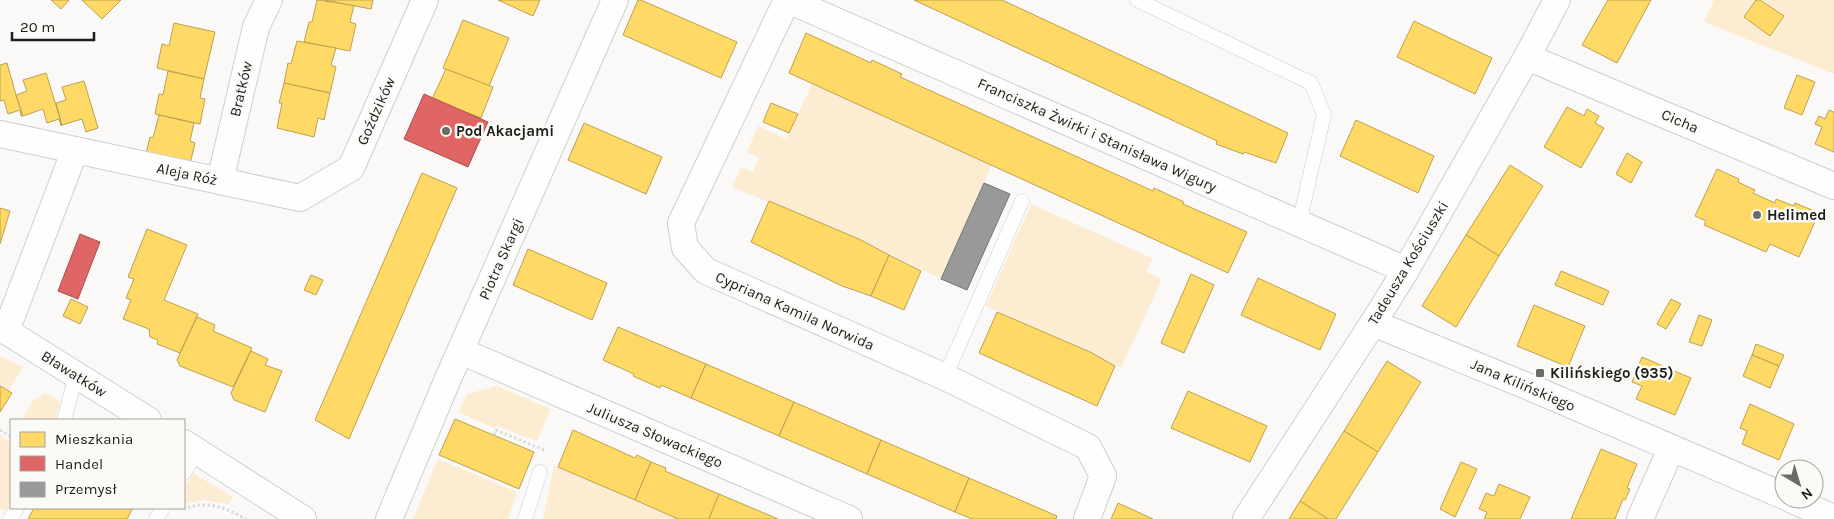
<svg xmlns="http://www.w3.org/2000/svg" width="1834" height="519" font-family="Karla,sans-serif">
<rect width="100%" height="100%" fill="#faf9f8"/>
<g fill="#fcecd1">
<polygon points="1714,0 1834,0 1834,74 1704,22"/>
<polygon points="812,84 992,165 941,279 861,240 732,187 741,167 753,172 759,158 747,152 758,126 786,139"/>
<polygon points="1031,204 1152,258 1147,272 1162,279 1121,368 986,306"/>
<polygon points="0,356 23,367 8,391 0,386"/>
<polygon points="497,386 551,409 537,441 496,426 494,428 458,412 467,394"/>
<polygon points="44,393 49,394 60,402 55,420 22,420 33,401"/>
<polygon points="0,435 11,443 11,501 5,511 0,508"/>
<polygon points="438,459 517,492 508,519 413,519"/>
<polygon points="554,466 558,467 678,519 543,519"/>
<polygon points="193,473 233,497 229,504 204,500 184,504 184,488"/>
</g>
<g fill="#ffd966" stroke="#bca150">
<polygon points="51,0 69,0 61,9"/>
<polygon points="82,0 121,0 102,19"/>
<polygon points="317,0 354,5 350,22 356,24 350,51 304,42 309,22 312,22"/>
<polygon points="324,0 373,0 371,9"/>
<polygon points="498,0 540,0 533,16"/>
<polygon points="638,0 641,0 737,42 721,78 623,35"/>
<polygon points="914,0 1002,0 1288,133 1276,163 1244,152 1243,154 1216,144 1217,141"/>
<polygon points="1608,0 1651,0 1617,63 1582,45"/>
<polygon points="1756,0 1760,0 1784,16 1770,36 1744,17"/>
<polygon points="463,20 509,38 489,86 443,68"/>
<polygon points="1414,21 1492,58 1475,94 1397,57"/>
<polygon points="174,23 215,32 204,79 157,68 162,44 169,46"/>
<polygon points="806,33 871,63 872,60 902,74 900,77 1153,191 1154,188 1184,202 1183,204 1247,232 1228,273 789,73"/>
<polygon points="297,41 336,48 331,65 336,67 330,93 284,83 288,63 291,64"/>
<polygon points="7,63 16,95 23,116 21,116 20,110 8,114 4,100 0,101 0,65"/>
<polygon points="446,69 493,87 481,118 432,99"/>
<polygon points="168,71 204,79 200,98 205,99 200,124 155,114 159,94 163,95"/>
<polygon points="46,73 62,125 61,126 59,119 47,123 43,109 23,116 16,95 27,91 23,80"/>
<polygon points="1797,75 1815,82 1802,115 1784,108"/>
<polygon points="84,81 98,128 86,132 82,119 62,125 56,103 66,100 62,87"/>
<polygon points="284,83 330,93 324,120 318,118 314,137 277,128 282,103 279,103"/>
<polygon points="771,103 798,114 789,133 763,122"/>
<polygon points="1567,107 1584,116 1587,109 1599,116 1595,123 1604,128 1581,168 1544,147"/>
<polygon points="1829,110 1834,112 1834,152 1815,144 1822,127 1815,124 1819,116 1825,119"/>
<polygon points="159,115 194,123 190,141 195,143 189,168 145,158 150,137 153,138"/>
<polygon points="1356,120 1434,156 1418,193 1340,156"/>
<polygon points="584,123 662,157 646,194 568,160"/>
<polygon points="1627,153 1642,162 1631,183 1616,174"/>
<polygon points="1510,165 1543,186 1499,256 1466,235"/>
<polygon points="1717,169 1739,179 1738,182 1755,190 1753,193 1775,203 1776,199 1794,206 1795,203 1819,213 1799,257 1770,244 1766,252 1704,225 1706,221 1695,216"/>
<polygon points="422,173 457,188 349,439 315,420"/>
<polygon points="769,201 861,240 889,255 871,296 842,286 751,242"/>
<polygon points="0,208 10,211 0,244"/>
<polygon points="147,229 187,245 164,300 198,314 180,353 157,344 158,340 150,337 149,329 123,319 131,300 126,298 134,279 128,277"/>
<polygon points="1466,235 1499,256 1456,327 1422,306"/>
<polygon points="528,249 607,283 592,320 513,285"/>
<polygon points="889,255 921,271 904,310 871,296"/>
<polygon points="1561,271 1609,291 1603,305 1555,285"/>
<polygon points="1191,274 1214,285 1184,353 1161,343"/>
<polygon points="311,275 323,280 316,295 304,290"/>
<polygon points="1258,278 1336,314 1320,350 1241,315"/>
<polygon points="71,299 88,307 80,324 63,316"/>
<polygon points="1671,299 1681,304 1666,329 1657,324"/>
<polygon points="1534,305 1585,326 1568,367 1517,346"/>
<polygon points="997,312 1090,352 1115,366 1097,406 979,353"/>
<polygon points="1699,315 1712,320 1702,346 1689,342"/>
<polygon points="197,317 215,325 213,331 252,348 233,387 180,366 177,360"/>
<polygon points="618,327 706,364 691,398 661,385 660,388 633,376 634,374 603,360"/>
<polygon points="1756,344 1784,355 1779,366 1752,355"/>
<polygon points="251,351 268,359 265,365 282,371 265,412 234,400 231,393"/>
<polygon points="1752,355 1779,366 1770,388 1743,376"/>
<polygon points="1642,357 1691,378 1675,415 1636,399 1642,386 1632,382"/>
<polygon points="1387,361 1421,382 1378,452 1344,431"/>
<polygon points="706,364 794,402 779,436 691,398"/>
<polygon points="0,386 12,393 0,412"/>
<polygon points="1188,391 1267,426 1250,462 1171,428"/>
<polygon points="794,402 881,440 867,474 779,436"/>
<polygon points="1750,404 1794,424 1779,460 1742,444 1747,431 1740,428"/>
<polygon points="455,419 534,452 519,489 439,455"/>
<polygon points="573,430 635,458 637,455 651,462 635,500 558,467"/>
<polygon points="1344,431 1378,452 1336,519 1328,519 1300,501"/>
<polygon points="881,440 969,478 955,512 867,474"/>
<polygon points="1601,449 1637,464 1627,488 1630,489 1625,500 1623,499 1615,519 1571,519"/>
<polygon points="651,462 666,468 665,471 719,494 709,519 678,519 635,500"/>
<polygon points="1461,462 1477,469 1455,517 1440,509"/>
<polygon points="969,478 1057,516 1056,519 972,519 955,512"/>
<polygon points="1499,484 1530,497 1520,519 1484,519 1487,512 1479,509 1486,493 1494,496"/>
<polygon points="719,494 778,519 709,519"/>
<polygon points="1300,501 1328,519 1289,519"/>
<polygon points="1118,503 1153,519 1111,519"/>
<polygon points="34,508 133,508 127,519 28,519"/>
</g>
<g fill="#e06666" stroke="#a65050">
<polygon points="424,94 488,122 468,167 404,139"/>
<polygon points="80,234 100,242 78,299 58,291"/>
</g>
<polygon fill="#999" stroke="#747474" points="984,183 1010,194 967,290 941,279"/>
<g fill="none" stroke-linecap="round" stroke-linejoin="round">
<g stroke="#cfcecd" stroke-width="15">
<g id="lane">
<polyline points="1137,0 1311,83 1324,115 1299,223"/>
<polyline points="945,377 1022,201"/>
<polyline points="64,420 76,375"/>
<polyline points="184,473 197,451"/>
<polyline points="10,519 17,508"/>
<polyline points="156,519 163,508"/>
<polyline points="525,519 540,472"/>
</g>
</g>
<g stroke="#cfcecd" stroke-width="28">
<g id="street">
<polyline points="787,0 681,223 685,248 706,271 945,377 1088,447 1103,476 1087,519"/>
<polyline points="788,0 1406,270"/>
<polyline points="1527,57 1834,186"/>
<polyline points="0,134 300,198 351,168 425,0"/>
<polyline points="220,181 256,27 269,0"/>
<polyline points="1373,323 1534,389 1784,496"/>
<polyline points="0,330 6,331 148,420"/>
<polyline points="6,331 75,150"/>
<polyline points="461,351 849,519"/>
<polyline points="184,443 303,519"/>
<polyline points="1790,499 1834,518"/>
<polyline points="389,519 447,381 615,0"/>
<polyline points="1246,519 1373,323 1406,270 1527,57 1557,0"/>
<polyline points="1640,519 1671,449"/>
</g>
</g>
<g stroke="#dadad9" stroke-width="3" stroke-dasharray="2.5 2.5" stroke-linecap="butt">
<polyline points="0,430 11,437"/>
<polyline points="494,435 496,430 544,450"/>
<path d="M183 509C208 500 224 507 246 519"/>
</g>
<use href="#lane" stroke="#fefefe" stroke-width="14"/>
<use href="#street" stroke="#fefefe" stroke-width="26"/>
</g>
<g fill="#6b6a69" stroke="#fbfaf7" stroke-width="2">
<circle cx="446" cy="131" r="5"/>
<circle cx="1757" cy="215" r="5"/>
<rect x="1535" y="368" width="10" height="10" rx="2.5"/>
</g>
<g text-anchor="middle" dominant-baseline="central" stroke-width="5" stroke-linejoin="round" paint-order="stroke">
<g font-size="15" fill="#1e1d1c" stroke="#fbfaf7">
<text transform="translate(241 89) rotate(-77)">Bratków</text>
<text transform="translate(376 111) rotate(-66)">Goździków</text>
<text transform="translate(1680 121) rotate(23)">Cicha</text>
<text transform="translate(1097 135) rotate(24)">Franciszka Żwirki i Stanisława Wigury</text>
<text transform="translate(187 174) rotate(12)">Aleja Róż</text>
<text transform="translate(501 259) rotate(-66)">Piotra Skargi</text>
<text transform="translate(1408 263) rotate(-59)">Tadeusza Kościuszki</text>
<text transform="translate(795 311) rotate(24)">Cypriana Kamila Norwida</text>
<text transform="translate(74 374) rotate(32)">Bławatków</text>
<text transform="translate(1523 385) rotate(23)">Jana Kilińskiego</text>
<text transform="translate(655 435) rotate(23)">Juliusza Słowackiego</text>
</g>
<g font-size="15" font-weight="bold" fill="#1e1d1c" stroke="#fbfaf7" text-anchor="start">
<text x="456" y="131">Pod Akacjami</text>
<text x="1767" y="215">Helimed</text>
<text x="1550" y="373">Kilińskiego (935)</text>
</g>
</g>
<rect x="10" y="419" width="175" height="90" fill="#fbfaf7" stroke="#a3a29f"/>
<rect x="20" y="432" width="25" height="15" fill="#ffd966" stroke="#a3a29f"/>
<text x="55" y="444" font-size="15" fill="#1e1d1c">Mieszkania</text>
<rect x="20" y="456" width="25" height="15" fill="#e06666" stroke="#a3a29f"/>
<text x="55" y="469" font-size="15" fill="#1e1d1c">Handel</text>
<rect x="20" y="482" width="25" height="15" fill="#999999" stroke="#a3a29f"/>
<text x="55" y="494" font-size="15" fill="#1e1d1c">Przemysł</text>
<g transform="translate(1799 484) rotate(142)"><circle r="24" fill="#fbfaf7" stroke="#a3a29f"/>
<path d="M0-4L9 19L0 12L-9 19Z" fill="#6b6a69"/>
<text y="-8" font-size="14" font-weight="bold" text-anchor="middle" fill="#1e1d1c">N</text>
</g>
<path d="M12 32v8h82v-8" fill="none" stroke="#1e1d1c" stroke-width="2.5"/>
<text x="20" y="32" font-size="15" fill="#1e1d1c" stroke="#fbfaf7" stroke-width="4" paint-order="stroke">20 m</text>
</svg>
